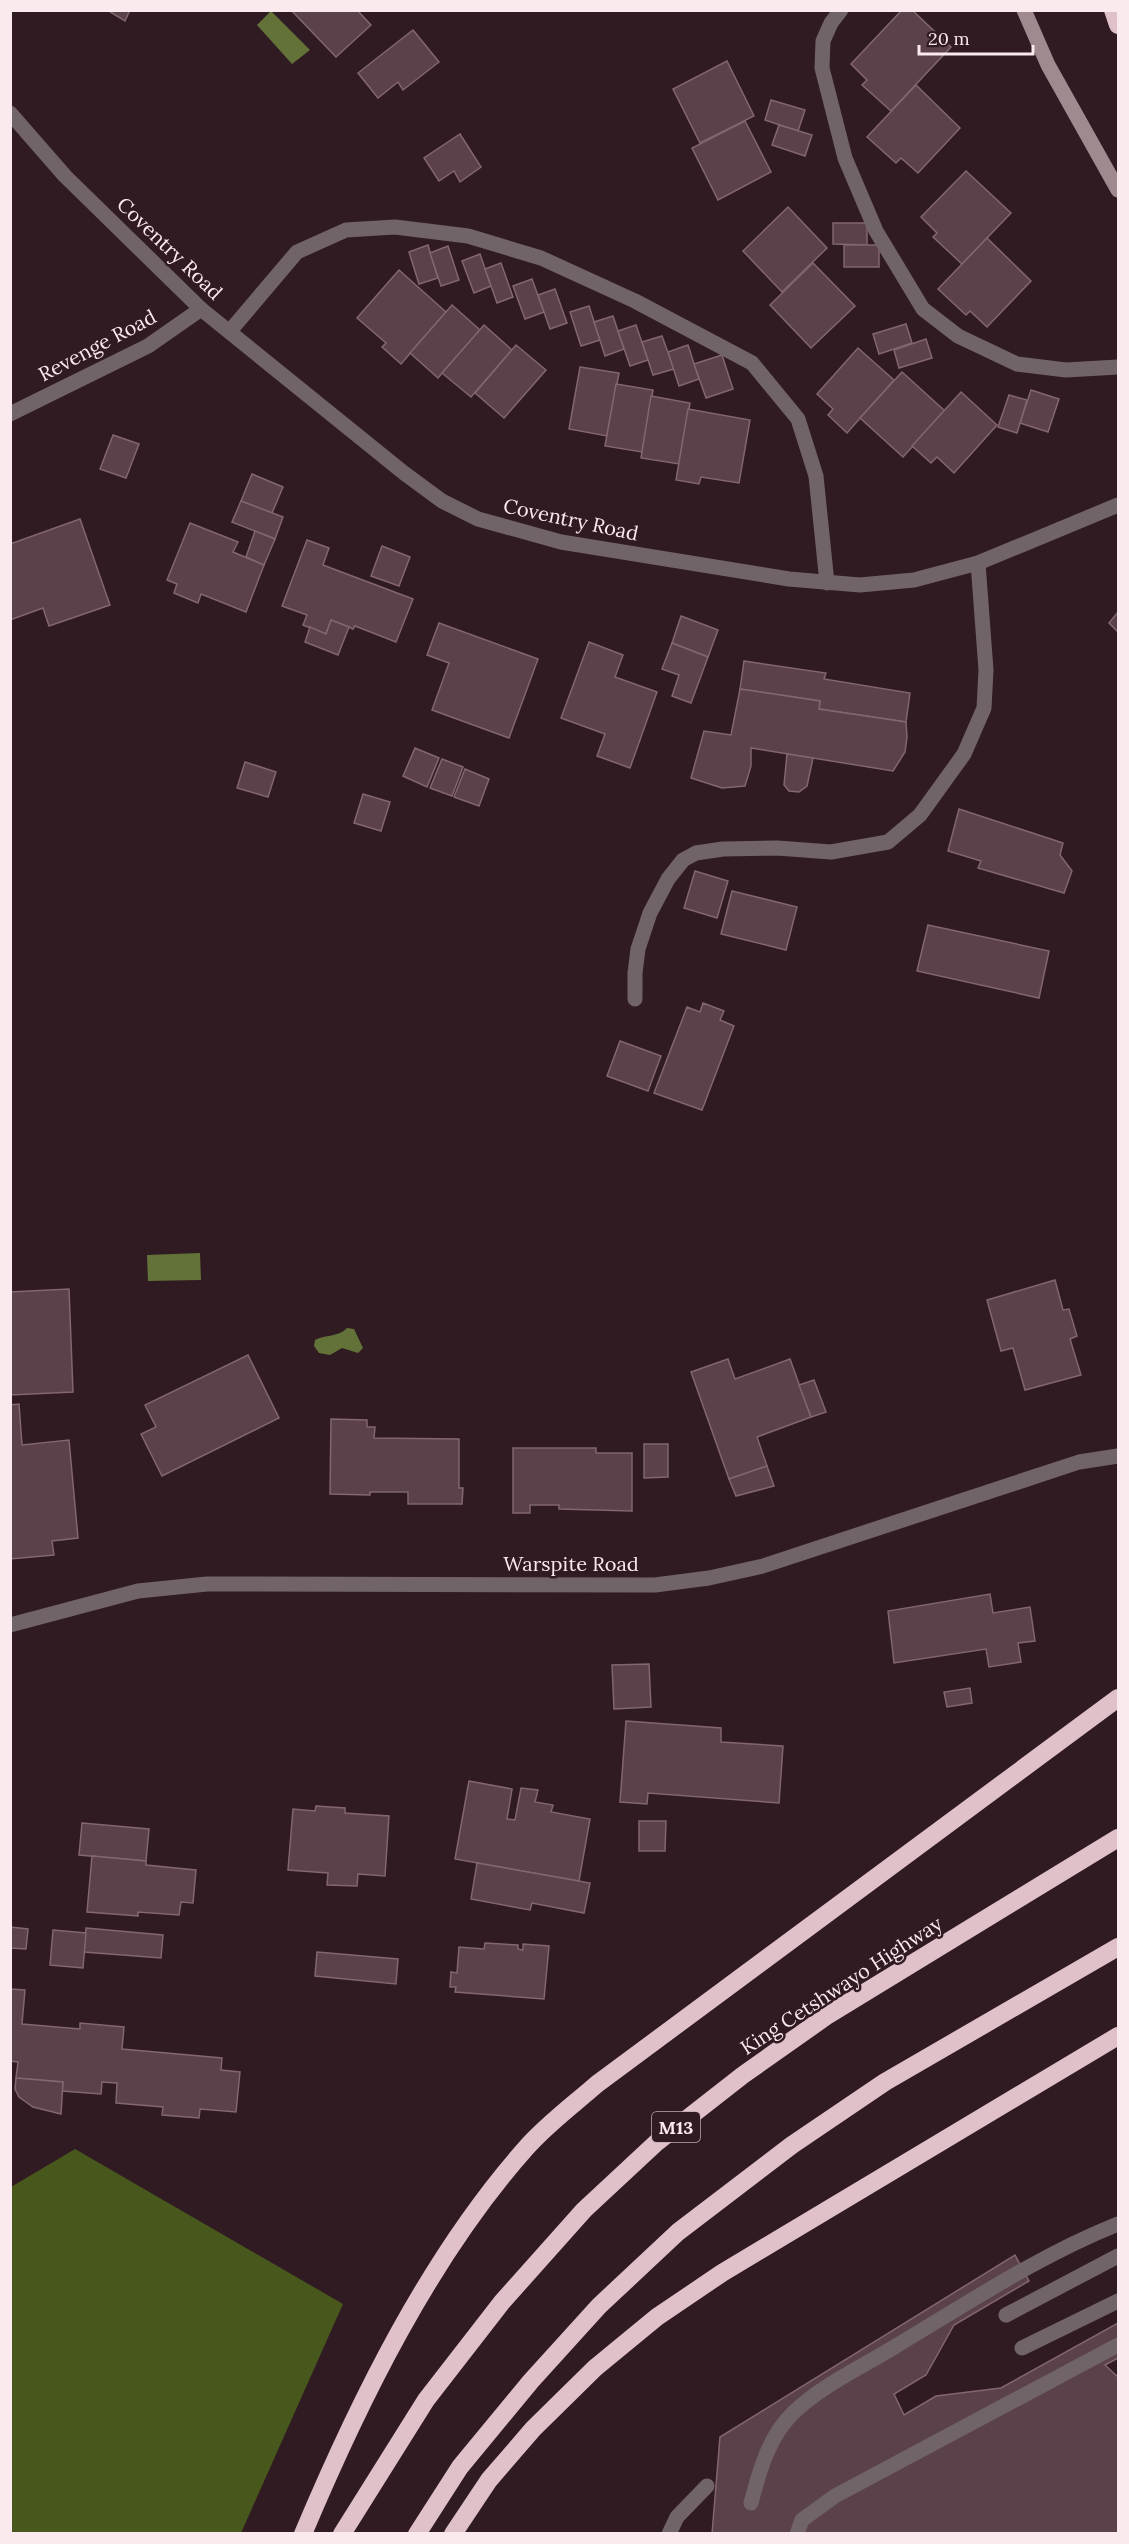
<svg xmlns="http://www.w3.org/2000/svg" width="1129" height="2544" font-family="Lora,serif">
<rect width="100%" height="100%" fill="#311b22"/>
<polygon fill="#48571c" points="75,2149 343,2304 241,2533 11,2533 11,2187"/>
<g fill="#627238">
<polygon points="271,11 310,50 292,64 257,25"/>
<polygon points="200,1253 201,1280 148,1281 147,1255"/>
<path d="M347 1328 354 1329 363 1348 358 1353 342 1348 330 1355 319 1353 314 1346 315 1340C326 1334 337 1338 347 1328Z"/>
</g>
<g fill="#5b4149" stroke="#83666e" stroke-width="1.5">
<polygon points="107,10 130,10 125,21"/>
<polygon points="291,10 357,10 371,25 336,57"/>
<polygon points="902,10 912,10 951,47 891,111 862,85 867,80 851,64"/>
<polygon points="413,30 439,62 403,90 398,82 378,98 358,73"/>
<polygon points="727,61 754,116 700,143 673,89"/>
<polygon points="916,85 960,128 918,173 901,158 896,163 867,137"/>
<polygon points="771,100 805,110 798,131 765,120"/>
<polygon points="745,121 771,172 718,200 692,148"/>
<polygon points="779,125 812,135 805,156 772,145"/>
<polygon points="460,134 481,167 460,182 454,171 439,181 424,158"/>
<polygon points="966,171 1011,213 962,264 933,237 937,233 921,217"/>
<polygon points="788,207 827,248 782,292 743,251"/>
<polygon points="833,223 867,223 867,245 833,244"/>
<polygon points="987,238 1031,281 987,327 970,311 966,315 938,289"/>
<polygon points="428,245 438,278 419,284 409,252"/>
<rect x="844" y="245" width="35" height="22"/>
<polygon points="448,246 459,280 441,286 430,253"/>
<polygon points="480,254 491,286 474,293 462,261"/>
<polygon points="501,263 513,297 497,303 485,269"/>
<polygon points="813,263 855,306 811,348 770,305"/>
<polygon points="399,270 446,312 401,364 382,347 386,343 357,318"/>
<polygon points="532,279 544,312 525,319 513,286"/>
<polygon points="555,289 567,323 550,329 538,295"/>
<polygon points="452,305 480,330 438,378 410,353"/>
<polygon points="589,306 600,340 581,346 570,312"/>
<polygon points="613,316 624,349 605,356 594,322"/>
<polygon points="906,324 912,343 879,354 873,334"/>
<polygon points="484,325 512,350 471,397 442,373"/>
<polygon points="636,325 648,360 630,366 618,331"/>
<polygon points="662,336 674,369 653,375 642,342"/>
<polygon points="926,339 932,358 899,368 894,350"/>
<polygon points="516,345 546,370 504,418 475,393"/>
<polygon points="688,345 699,379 679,386 668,352"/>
<polygon points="858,348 894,380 847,433 828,415 833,409 817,394"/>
<polygon points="722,355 733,389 706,398 694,364"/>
<polygon points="580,367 619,373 607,436 569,429"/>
<polygon points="902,372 945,411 903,457 860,418"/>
<polygon points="616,384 653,390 642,452 605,446"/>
<polygon points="1031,390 1059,399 1048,432 1020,423"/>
<polygon points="961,392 997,425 954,473 937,457 931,463 912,446"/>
<polygon points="1009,395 1027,400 1017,433 998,427"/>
<polygon points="651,396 690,403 679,464 641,458"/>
<polygon points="688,409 750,420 739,483 701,477 699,484 676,480"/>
<polygon points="113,435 139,444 126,478 100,469"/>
<polygon points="252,474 283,487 272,513 241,501"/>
<polygon points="241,501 283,517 275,539 232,522"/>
<polygon points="80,519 110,605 49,626 43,608 10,620 10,544"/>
<polygon points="190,523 238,542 233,552 264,565 246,612 201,594 198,603 174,593 177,584 167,580"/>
<polygon points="255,531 275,539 264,565 246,557"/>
<polygon points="307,540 329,548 323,565 413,599 396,642 355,626 353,629 331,620 326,634 303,625 307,615 282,606"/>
<polygon points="382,546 410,557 399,586 371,576"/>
<polygon points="1118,612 1118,632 1109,623"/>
<polygon points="681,616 718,630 708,657 672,643"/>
<polygon points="331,620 349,627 338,655 305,642 310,627 326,634"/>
<polygon points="439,623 538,659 509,738 432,710 449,663 427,655"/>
<polygon points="589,642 623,655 615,677 657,692 630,768 597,756 605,734 561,718"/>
<polygon points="672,643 708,657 691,703 672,696 679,675 662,669"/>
<polygon points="744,661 826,673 824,679 910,693 906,722 819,709 820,701 740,689"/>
<polygon points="740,689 820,701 819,709 906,722 907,737 905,752 893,771 751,748 751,766 745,786 722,788 691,778 704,731 731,735"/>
<polygon points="415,748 439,758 427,787 403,776"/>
<polygon points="787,754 813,758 807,786 799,792 789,791 784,785"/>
<polygon points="442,759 463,767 452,796 430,788"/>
<polygon points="245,762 276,772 268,797 237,788"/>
<polygon points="465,769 489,779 479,806 454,797"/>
<polygon points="363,794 390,802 381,831 354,823"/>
<polygon points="959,809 1063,843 1060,855 1072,871 1064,893 978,868 981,861 948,851"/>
<polygon points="695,871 728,881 717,918 684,908"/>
<polygon points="732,891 797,907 786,950 721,934"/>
<polygon points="928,925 1049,951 1039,998 917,971"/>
<polygon points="703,1003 724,1011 720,1020 734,1026 702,1110 654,1093 687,1007 700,1012"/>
<polygon points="620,1041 661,1056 648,1091 607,1076"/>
<polygon points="1055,1280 1063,1310 1069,1309 1077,1336 1070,1339 1081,1375 1025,1390 1013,1348 1001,1351 987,1300"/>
<polygon points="69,1289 73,1392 10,1395 10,1292"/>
<polygon points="248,1355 279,1418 162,1476 141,1434 156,1427 145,1405"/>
<polygon points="728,1359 735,1379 790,1359 811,1417 757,1437 767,1466 729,1479 691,1372"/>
<polygon points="814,1380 826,1412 811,1417 799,1385"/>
<polygon points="19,1404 22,1445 69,1440 78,1538 52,1541 54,1555 10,1559 10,1405"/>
<polygon points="331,1419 367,1420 367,1427 375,1427 374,1438 459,1439 459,1488 463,1488 462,1504 408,1504 408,1492 370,1492 370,1495 330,1494"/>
<polygon points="644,1444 668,1444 668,1477 644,1478"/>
<polygon points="513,1448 596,1448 596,1453 632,1453 632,1511 559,1509 559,1505 530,1505 530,1513 513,1513"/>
<polygon points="767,1466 774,1486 736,1496 729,1479"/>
<polygon points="990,1594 993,1613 1030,1607 1035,1641 1018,1643 1021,1662 989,1667 986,1649 894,1663 888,1611"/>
<polygon points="649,1664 651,1707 614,1709 612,1665"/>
<polygon points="970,1688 972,1703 947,1707 944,1692"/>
<polygon points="626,1721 721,1728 721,1742 783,1746 779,1803 648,1793 647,1804 620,1802"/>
<polygon points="469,1781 512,1789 507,1819 515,1820 521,1788 538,1790 535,1802 553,1805 551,1812 590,1819 579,1881 455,1859"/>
<polygon points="316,1806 345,1808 345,1813 389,1816 385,1876 358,1874 357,1886 327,1885 328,1873 288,1870 293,1809 315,1811"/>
<polygon points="639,1821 666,1821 665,1851 639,1851"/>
<polygon points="82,1823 149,1829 146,1861 79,1855"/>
<polygon points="92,1856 146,1861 146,1865 196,1870 193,1903 181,1902 179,1915 138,1912 138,1916 87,1912"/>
<polygon points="477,1863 590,1883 584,1913 532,1903 530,1910 471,1899"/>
<polygon points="10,1927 28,1929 26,1949 10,1948"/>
<polygon points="86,1928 163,1935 161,1958 84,1952"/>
<polygon points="53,1930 86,1933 83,1968 50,1965"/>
<polygon points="485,1943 518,1945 518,1949 523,1950 523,1944 549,1946 544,1999 455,1992 456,1987 450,1987 451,1972 457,1973 459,1947 484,1949"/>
<polygon points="317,1952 398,1959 396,1984 315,1976"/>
<polygon points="10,1989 25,1990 22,2024 80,2029 80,2023 124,2027 122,2049 222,2058 221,2070 240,2072 236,2112 200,2109 199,2118 162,2115 163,2107 116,2103 117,2083 102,2082 101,2094 62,2091 63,2082 16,2078 18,2062 10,2061"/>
<polygon points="16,2078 63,2082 61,2114 33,2107 19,2097 15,2089"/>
<polygon points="1015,2255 1029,2281 954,2325 926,2375 894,2394 904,2415 936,2396 1001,2388 1118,2323 1118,2358 1105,2365 1118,2377 1118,2534 712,2534 720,2437"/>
</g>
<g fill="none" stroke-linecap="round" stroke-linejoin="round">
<g stroke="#716468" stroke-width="15">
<polyline points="230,331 297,252 346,230 395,227 468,236 541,258 635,301 752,363 798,419 816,476 827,583"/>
<polyline points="635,999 635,973 638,949 650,913 668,879 683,860 696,853 723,849 777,848 831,852 888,842 920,815 964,754 984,708 986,670 978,563"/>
<polyline points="1006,2315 1118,2256"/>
<polyline points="1022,2348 1118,2301"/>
<path d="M751 2503C759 2472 769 2436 793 2413 822 2385 862 2367 896 2346 968 2303 1040 2255 1118 2224"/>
<polyline points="669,2534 677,2517 707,2486"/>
<polyline points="797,2534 802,2520 835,2496 1118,2345"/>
</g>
<g stroke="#716468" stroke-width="15">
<polyline points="841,10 831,23 823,41 822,68 845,158 876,231 923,309 958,336 1017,364 1066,370 1118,367"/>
<polyline points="10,113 65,176 201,309 404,473 442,501 478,519 561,542 789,579 860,585 914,580 978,563 1118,505"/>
<polyline points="10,414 148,346 201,309"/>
<polyline points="10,1625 138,1591 207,1584 655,1585 709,1578 763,1566 1079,1462 1118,1456"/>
</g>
<polyline stroke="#9e8a8f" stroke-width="15" points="1024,10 1048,65 1118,190"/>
<g stroke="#e1c1c9" stroke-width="18">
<polyline points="1113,10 1118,25"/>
<path d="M303 2534C359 2401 430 2256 526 2148 546 2125 573 2105 597 2084L1118 1698"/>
<polyline points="342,2534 426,2400 502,2302 584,2210 656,2143 743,2075 828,2015 1118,1838"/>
<polyline points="417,2534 460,2467 531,2381 599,2306 678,2232 792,2145 885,2082 1118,1947"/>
<polyline points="453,2534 489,2480 533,2429 595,2368 657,2317 722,2273 1118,2036"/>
</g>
</g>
<g text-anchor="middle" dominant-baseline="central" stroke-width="5" stroke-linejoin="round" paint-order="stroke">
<rect fill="#311b22" stroke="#beabb0" stroke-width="1.5" x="652" y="2112" width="48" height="30" rx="4.5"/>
<g font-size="18" font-weight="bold" fill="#fae9ed">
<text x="676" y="2127">M13</text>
</g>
<g font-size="20" fill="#fae9ed" stroke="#311b22">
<text transform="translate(170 248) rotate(44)">Coventry Road</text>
<text transform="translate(97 345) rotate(-28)">Revenge Road</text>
<text transform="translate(571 519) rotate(12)">Coventry Road</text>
<text x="571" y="1563">Warspite Road</text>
<text transform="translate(841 1985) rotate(-33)">King Cetshwayo Highway</text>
</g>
</g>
<rect width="1129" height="2544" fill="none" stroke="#fae9ed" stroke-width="24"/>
<path d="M919 45v9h114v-9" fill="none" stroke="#fae9ed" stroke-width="3"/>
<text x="928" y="45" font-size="18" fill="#fae9ed" stroke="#311b22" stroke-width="4.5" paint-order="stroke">20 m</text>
</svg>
